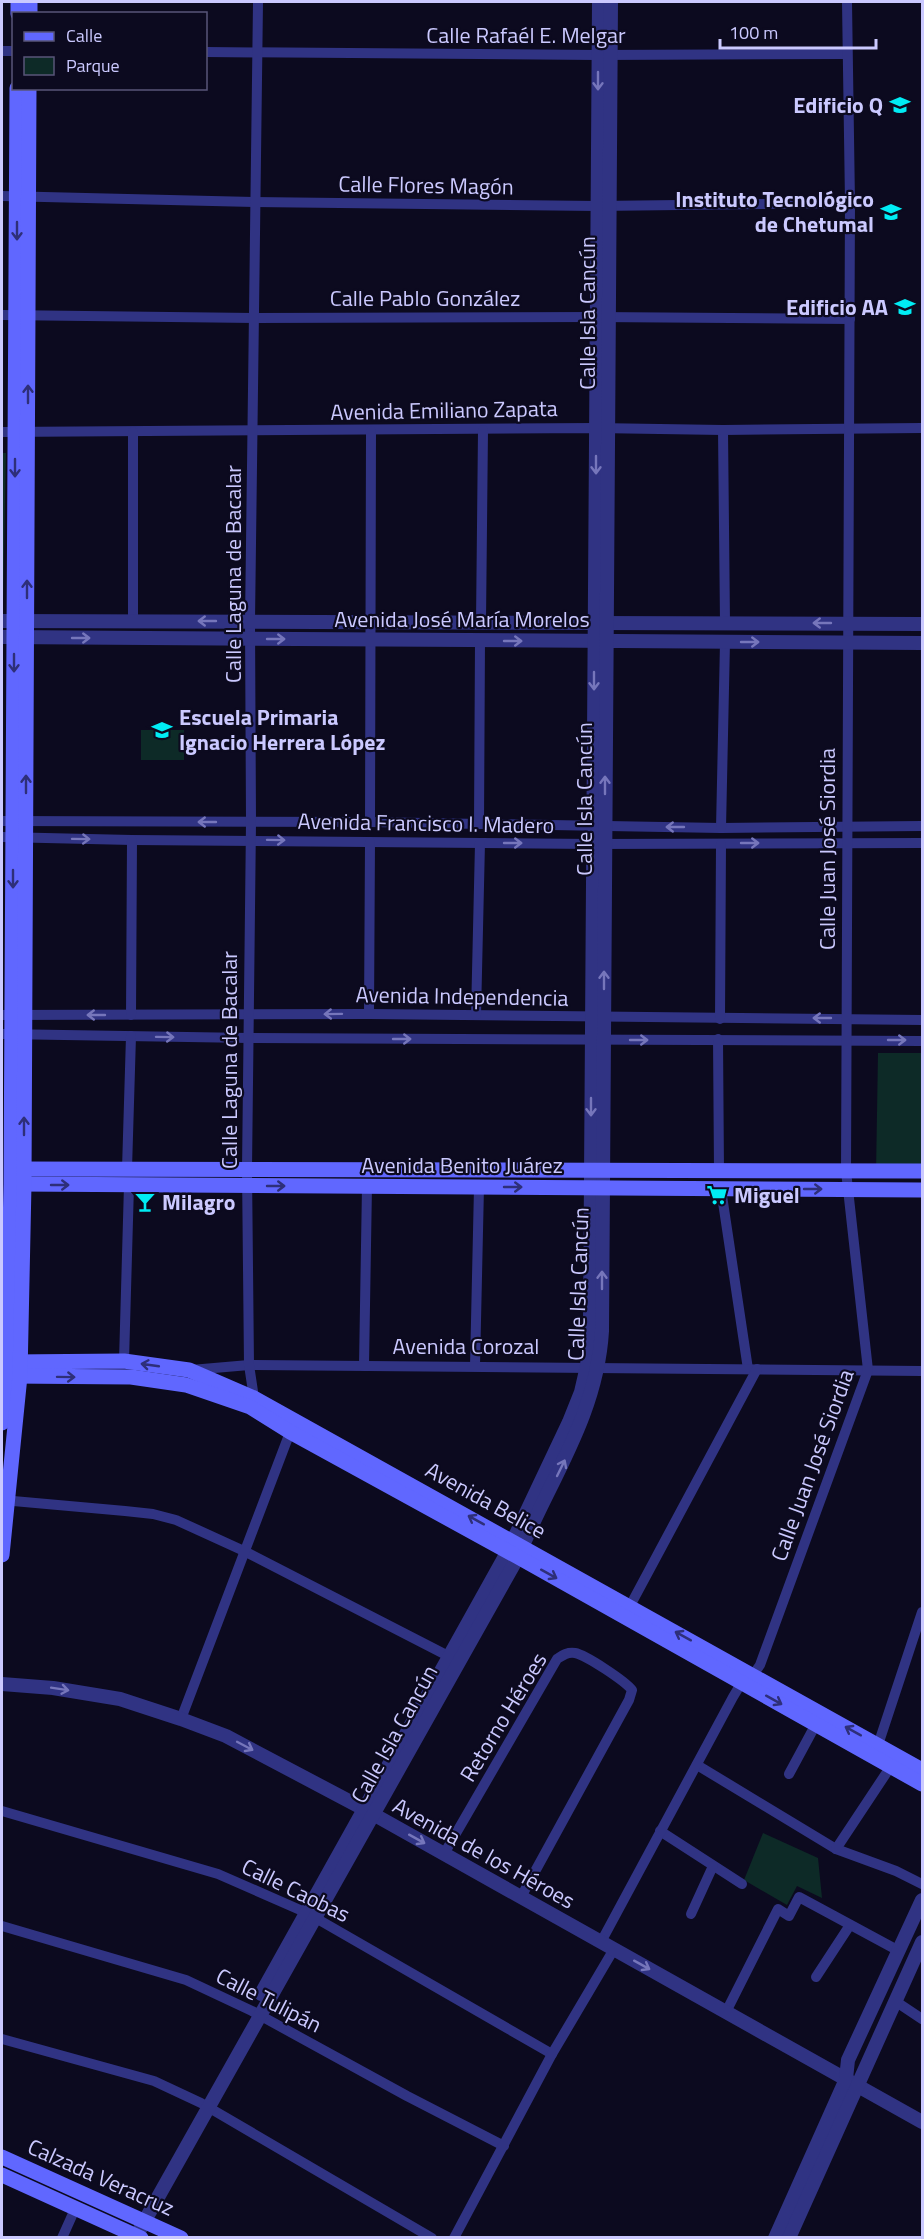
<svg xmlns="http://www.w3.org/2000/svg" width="924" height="2239" font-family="'Titillium Web',sans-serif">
<rect width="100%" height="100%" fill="#0c0a1f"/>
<g fill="#0d2a27">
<polygon points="2,453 6,453 3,602 2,602"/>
<rect x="141" y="730" width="43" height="30"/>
<polygon points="878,1053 922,1053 922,1173 876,1173"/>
<polygon points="763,1833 818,1858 822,1898 797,1886 787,1905 744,1880"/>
</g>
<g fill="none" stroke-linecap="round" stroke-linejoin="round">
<g stroke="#303383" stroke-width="10">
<polyline points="2,51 14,51"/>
<polyline points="206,52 598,55 847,54"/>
<polyline points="2,196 254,202 597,206 850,203"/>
<polyline points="2,315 254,318 597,317 850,319"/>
<polyline points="723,430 725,623"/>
<polyline points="2,432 596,428 723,430 922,428"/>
<polyline points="133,432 133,621"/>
<polyline points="481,622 483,430"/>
<polyline points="2,821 370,822 721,828 922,826"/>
<polyline points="370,822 371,431"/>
<polyline points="479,824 480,641"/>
<polyline points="721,828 725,642"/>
<polyline points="2,837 132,840 593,844 922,843"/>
<polyline points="369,1014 370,842"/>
<polyline points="2,1015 369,1014 922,1020"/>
<polyline points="131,1015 132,840"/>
<polyline points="476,1015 480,843"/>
<polyline points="720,1019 721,844"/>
<polyline points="2,1034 249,1038 922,1041"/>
<polyline points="718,1039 719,1171"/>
<polyline points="127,1169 131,1036"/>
<polyline points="721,1189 748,1369"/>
<polyline points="124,1361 129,1185"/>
<polyline points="364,1366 367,1186"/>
<polyline points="475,1366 479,1187"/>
<polyline points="191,1370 249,1365 922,1371"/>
<polyline points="254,1398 249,1365 247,1170 251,822 250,621 258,2"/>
<polyline points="2,1500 125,1511 153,1514 176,1520 244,1551 456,1660"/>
<polyline points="630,1606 757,1369"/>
<polyline points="181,1719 292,1427"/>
<polyline points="878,1745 922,1612"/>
<polyline points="697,1765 836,1849 896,1871 922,1884"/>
<polyline points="789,1774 816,1724"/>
<polyline points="2,1811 218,1874 307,1913 552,2054"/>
<polyline points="660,1831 742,1884"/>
<polyline points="836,1849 891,1766"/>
<path d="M444 1854 557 1659C563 1655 567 1652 575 1653 586 1655 625 1681 632 1690L629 1700 521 1897"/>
<polyline points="691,1914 713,1866"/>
<polyline points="2,1926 186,1980 252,2011 407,2096 504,2146"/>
<polyline points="601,1942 733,1697 742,1682 753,1675 760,1665 868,1370 846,1171 850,203 847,2"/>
<polyline points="816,1977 850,1925"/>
<polyline points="895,2001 922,2019"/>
<polyline points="726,2012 778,1909 789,1916 799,1897 899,1951"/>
<polyline points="2,2039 154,2081 201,2103 432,2238"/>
<polyline points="62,2238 75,2209"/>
<polyline points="454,2238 552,2054 614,1949"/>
</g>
<g stroke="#303383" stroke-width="14">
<polyline points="2,621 922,624"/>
<polyline points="2,637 922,643"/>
<polyline points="2,1684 53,1688 120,1699 181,1719 226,1736 364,1809 922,2122"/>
<polyline points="261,1994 508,1551 569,1422 581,1392 587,1366 590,1323 599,2"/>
<path d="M139 2231 518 1557C549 1481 597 1416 602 1331L611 2"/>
<polyline points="775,2238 846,2079 848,2060 922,1900"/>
<polyline points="789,2238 922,1942"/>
</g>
<g stroke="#6067ff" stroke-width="15">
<polyline points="18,14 18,2"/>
<polyline points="30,14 30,2"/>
<polyline points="17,1169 922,1171"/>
<polyline points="16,1184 922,1190"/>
<polyline points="11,1362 124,1361 189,1370 254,1398 922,1770"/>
<polyline points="10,1376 131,1377 186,1385 250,1407 290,1432 518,1557 922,1784"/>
<polyline points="2,1423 7,1376 11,1184 17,88"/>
<polyline points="2,1555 20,1376 24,1184 29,88"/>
<polyline points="2,2157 181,2238"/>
<polyline points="2,2175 141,2238"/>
</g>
</g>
<defs><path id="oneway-shaft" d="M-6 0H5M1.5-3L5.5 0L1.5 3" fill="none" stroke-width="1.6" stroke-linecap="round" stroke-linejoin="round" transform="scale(1.5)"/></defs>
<g stroke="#7676bb">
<use href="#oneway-shaft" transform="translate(598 81) rotate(90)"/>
<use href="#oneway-shaft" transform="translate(596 465) rotate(90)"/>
<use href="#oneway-shaft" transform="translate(207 621) rotate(-180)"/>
<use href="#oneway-shaft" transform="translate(822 623) rotate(-180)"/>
<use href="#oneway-shaft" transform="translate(81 638)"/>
<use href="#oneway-shaft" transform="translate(276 639)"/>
<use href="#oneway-shaft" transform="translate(513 641)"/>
<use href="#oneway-shaft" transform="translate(750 642)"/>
<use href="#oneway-shaft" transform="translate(594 681) rotate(90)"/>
<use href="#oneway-shaft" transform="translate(605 785) rotate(-90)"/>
<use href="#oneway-shaft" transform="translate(207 822) rotate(180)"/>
<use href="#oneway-shaft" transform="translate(675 827) rotate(-180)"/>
<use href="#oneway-shaft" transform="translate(81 839) rotate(1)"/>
<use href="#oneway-shaft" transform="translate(276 840) rotate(1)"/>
<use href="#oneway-shaft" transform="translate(513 843)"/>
<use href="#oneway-shaft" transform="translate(750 843)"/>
<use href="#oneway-shaft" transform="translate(604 980) rotate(-90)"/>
<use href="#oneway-shaft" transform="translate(333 1014) rotate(179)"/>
<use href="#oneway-shaft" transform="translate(96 1015) rotate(180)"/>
<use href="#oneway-shaft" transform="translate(822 1018) rotate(180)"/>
<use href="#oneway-shaft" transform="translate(165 1037) rotate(1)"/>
<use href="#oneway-shaft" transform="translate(402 1039)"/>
<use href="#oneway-shaft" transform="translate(639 1040)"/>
<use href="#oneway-shaft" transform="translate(897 1040)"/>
<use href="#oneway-shaft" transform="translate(591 1107) rotate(90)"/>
<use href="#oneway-shaft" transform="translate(602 1280) rotate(-90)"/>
<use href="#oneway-shaft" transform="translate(561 1468) rotate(-64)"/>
<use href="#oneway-shaft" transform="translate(60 1689) rotate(9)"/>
<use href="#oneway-shaft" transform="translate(245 1746) rotate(28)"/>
<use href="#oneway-shaft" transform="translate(417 1839) rotate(29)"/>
<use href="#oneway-shaft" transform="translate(642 1965) rotate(29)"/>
</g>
<g stroke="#2e2f79">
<use href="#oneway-shaft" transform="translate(17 231) rotate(90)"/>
<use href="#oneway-shaft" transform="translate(28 394) rotate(-90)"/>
<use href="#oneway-shaft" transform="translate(15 468) rotate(90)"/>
<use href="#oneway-shaft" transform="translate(27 589) rotate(-90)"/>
<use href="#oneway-shaft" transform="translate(14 663) rotate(90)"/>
<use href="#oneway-shaft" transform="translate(26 784) rotate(-90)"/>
<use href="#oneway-shaft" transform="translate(13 879) rotate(90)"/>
<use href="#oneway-shaft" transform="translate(24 1126) rotate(-90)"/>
<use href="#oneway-shaft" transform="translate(60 1185)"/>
<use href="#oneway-shaft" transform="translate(276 1186)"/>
<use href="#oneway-shaft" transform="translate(513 1187)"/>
<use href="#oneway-shaft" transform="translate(813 1189)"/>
<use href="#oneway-shaft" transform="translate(150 1365) rotate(-172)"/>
<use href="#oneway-shaft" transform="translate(66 1377) rotate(1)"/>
<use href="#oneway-shaft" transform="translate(476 1520) rotate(-151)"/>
<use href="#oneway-shaft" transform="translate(549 1574) rotate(29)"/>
<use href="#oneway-shaft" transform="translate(683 1636) rotate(-151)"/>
<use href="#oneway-shaft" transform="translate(774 1700) rotate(29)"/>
<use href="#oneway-shaft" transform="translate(853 1731) rotate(-151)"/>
</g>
<defs>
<g id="university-bare" transform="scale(1.62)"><path d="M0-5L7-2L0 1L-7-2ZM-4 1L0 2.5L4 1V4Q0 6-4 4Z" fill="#00ecf4" stroke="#0c0a1f" stroke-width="2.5" paint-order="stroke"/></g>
<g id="school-bare" transform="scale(1.62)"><path d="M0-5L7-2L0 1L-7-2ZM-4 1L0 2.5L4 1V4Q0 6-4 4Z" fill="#00ecf4" stroke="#0c0a1f" stroke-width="2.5" paint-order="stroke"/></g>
<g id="supermarket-bare" transform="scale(1.62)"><path d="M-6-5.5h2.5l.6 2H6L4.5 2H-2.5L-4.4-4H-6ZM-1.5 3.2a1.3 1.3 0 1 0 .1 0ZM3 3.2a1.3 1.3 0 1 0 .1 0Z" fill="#00ecf4" stroke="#0c0a1f" stroke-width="2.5" paint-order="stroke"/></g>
<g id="bar-bare" transform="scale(1.62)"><path d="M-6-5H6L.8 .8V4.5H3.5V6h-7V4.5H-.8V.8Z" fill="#00ecf4" stroke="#0c0a1f" stroke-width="2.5" paint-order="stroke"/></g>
</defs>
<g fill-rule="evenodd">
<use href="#university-bare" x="900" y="105"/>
<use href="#university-bare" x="891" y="212"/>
<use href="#university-bare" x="905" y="307"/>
<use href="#school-bare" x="162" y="730"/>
<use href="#supermarket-bare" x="717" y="1195"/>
<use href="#bar-bare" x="145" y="1202"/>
</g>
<g text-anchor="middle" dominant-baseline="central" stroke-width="4.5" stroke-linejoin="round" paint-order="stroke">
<g font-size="22" fill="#cbc9ff" stroke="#0c0a1f">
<text x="526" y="35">Calle Rafaél E. Melgar</text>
<text transform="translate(426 185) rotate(1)">Calle Flores Magón</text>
<text x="425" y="298">Calle Pablo González</text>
<text transform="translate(587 313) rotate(-90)">Calle Isla Cancún</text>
<text transform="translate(444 410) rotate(-1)">Avenida Emiliano Zapata</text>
<text transform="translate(233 574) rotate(-90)">Calle Laguna de Bacalar</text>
<text x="462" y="619">Avenida José María Morelos</text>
<text transform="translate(584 799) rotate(-90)">Calle Isla Cancún</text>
<text transform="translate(426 823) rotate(1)">Avenida Francisco I. Madero</text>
<text transform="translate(827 849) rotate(-90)">Calle Juan José Siordia</text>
<text transform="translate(462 996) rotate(1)">Avenida Independencia</text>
<text transform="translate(229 1060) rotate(-90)">Calle Laguna de Bacalar</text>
<text x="462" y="1165">Avenida Benito Juárez</text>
<text transform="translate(578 1284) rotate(-88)">Calle Isla Cancún</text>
<text x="466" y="1346">Avenida Corozal</text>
<text transform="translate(812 1465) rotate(-70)">Calle Juan José Siordia</text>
<text transform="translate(486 1500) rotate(29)">Avenida Belice</text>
<text transform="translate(503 1717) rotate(-59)">Retorno Héroes</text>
<text transform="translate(394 1734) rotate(-61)">Calle Isla Cancún</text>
<text transform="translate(484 1853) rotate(29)">Avenida de los Héroes</text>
<text transform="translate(296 1890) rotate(26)">Calle Caobas</text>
<text transform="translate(269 2000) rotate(27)">Calle Tulipán</text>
<text transform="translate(101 2177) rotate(24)">Calzada Veracruz</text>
</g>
<g font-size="22" font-weight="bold" fill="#cbc9ff" stroke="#0c0a1f" text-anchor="end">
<text x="883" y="105">Edificio Q</text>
<text x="874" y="199">Instituto Tecnológico<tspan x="874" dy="25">de Chetumal</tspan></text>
<text x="888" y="307">Edificio AA</text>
<text x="179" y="717" text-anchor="start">Escuela Primaria<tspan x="179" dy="25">Ignacio Herrera López</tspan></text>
<text x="734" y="1195" text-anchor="start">Miguel</text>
<text x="162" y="1202" text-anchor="start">Milagro</text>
</g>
</g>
<rect width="924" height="2239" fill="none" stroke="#cbc9ff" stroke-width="6"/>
<rect x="12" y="12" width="195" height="78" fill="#0c0a1f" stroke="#585679" stroke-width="1.5"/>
<rect x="24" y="32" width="30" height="9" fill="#6067ff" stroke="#585679" stroke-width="1.5"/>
<text x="66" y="42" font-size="18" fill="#cbc9ff">Calle</text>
<rect x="24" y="57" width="30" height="18" fill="#0d2a27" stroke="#585679" stroke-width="1.5"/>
<text x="66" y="72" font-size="18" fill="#cbc9ff">Parque</text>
<path d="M720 39v9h156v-9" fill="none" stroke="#cbc9ff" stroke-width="3"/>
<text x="729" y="39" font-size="18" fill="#cbc9ff" stroke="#0c0a1f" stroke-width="4.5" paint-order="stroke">100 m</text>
</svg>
